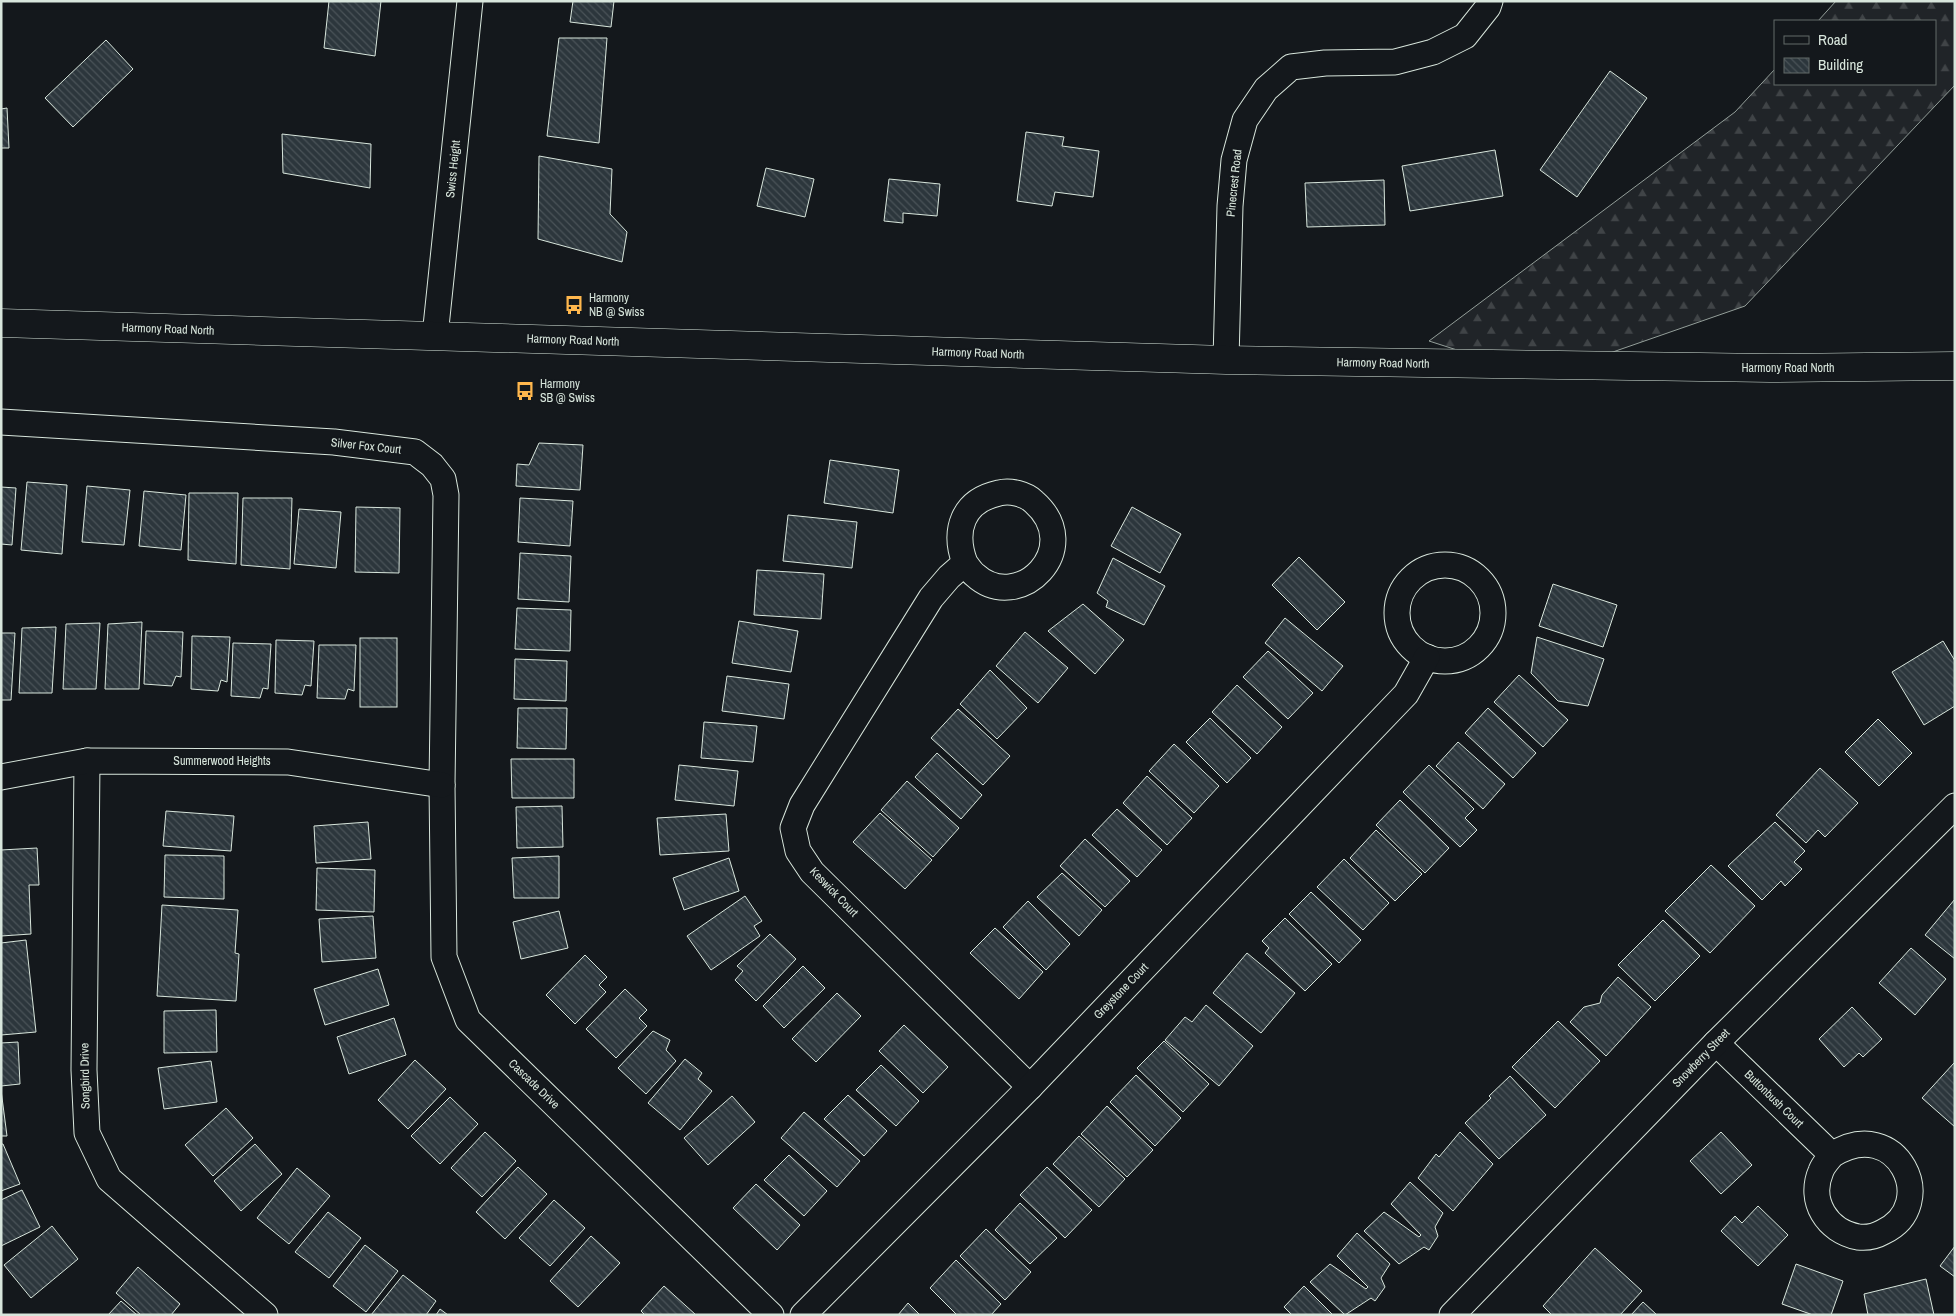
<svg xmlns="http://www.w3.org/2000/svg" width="1956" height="1316" font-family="'Archivo Narrow',sans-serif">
<defs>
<pattern id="forest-firs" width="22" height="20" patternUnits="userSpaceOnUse" patternTransform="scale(1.25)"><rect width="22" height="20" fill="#202428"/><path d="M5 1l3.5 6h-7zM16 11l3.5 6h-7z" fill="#404447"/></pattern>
<pattern id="building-back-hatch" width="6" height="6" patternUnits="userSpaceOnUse" patternTransform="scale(1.25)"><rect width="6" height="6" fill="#2c363c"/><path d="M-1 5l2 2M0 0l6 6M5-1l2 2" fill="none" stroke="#4a5358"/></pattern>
</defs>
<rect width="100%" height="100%" fill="#14181c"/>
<polygon fill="url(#forest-firs)" stroke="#939e99" points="1836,1 1955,1 1955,85 1745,306 1541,377 1429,341 1735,112 1775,69 1775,84 1935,84 1935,21 1818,21"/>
<g fill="url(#building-back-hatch)" stroke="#d8e6dc">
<polygon points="329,1 381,1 375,56 324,48"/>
<polygon points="573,1 614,1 611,27 570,22"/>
<polygon points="559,38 607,38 599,143 547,136"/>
<polygon points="106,40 133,69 73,127 45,98"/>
<polygon points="1610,71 1647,98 1577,197 1540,170"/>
<polygon points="7,108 9,148 1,148 1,109"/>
<polygon points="1026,132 1064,137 1062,146 1099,151 1093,197 1055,192 1052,206 1017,201"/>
<polygon points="282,134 371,144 370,188 283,173"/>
<polygon points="1495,150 1503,196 1410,211 1402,166"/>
<polygon points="539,156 612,169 610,214 627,232 622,262 538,239"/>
<polygon points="766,168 814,179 805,217 757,206"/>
<polygon points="889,179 940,184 937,216 903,213 903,223 884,221"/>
<polygon points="1384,180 1385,225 1307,227 1305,183"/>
<polygon points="539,443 583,445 580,490 516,486 517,464 529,465"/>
<polygon points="830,460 899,470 893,513 824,503"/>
<polygon points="27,482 67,485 62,554 21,550"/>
<polygon points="87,486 130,490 124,545 82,542"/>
<polygon points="1,487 16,488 12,545 1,544"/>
<polygon points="144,491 186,495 181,550 139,546"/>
<polygon points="189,493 238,493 236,564 188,560"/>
<polygon points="243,498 292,498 290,569 241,565"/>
<polygon points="520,498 573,501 570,546 518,542"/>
<polygon points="356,507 400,508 399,573 355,572"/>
<polygon points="1132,507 1181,534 1160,573 1111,546"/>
<polygon points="299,509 341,512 336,568 294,564"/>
<polygon points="788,515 857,522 852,568 783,561"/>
<polygon points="520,553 571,556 569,602 518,599"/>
<polygon points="1299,557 1345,602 1317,630 1272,585"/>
<polygon points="1113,558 1165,586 1144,625 1106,607 1108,601 1097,593"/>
<polygon points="757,570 824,574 821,619 754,615"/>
<polygon points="1553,584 1617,605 1603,647 1539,626"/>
<polygon points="1083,604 1124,640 1095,674 1048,631"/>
<polygon points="517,608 571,610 570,651 515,649"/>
<polygon points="1285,618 1343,666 1322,691 1265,643"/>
<polygon points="739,621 798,631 791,672 732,663"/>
<polygon points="142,622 139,689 105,689 108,624"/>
<polygon points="100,623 96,689 63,689 66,624"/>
<polygon points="56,627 52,693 19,693 22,628"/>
<polygon points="146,631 183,632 181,677 176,676 172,686 144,684"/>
<polygon points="1025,632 1068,668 1038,703 996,666"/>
<polygon points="1,633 15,633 11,700 1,700"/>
<polygon points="192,636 230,637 227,682 221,680 218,691 191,689"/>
<polygon points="1537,637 1604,659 1588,706 1558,701 1531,673"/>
<rect x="360" y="638" width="37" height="69"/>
<polygon points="276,640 314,641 311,686 305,685 302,695 275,693"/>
<polygon points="1943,641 1955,661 1955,706 1924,725 1892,672"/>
<polygon points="233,643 271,644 268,689 263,688 260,698 231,696"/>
<polygon points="319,645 356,645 354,691 348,689 345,699 317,698"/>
<polygon points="1268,651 1313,693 1288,719 1243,677"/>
<polygon points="515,659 567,661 566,701 514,699"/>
<polygon points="990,670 1027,708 997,739 960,704"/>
<polygon points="1519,675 1568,720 1543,747 1494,702"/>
<polygon points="727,676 789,684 784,719 722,711"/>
<polygon points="1237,685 1282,727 1257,754 1212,712"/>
<polygon points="518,708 567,708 566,749 517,748"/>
<polygon points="1488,708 1536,753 1513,778 1465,733"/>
<polygon points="958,709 1010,756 983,785 931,738"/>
<polygon points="1210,718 1251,758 1227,783 1186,742"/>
<polygon points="1878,719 1912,753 1879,786 1845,752"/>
<polygon points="704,722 757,726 753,762 701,758"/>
<polygon points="1458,742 1505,784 1483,809 1436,766"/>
<polygon points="1174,744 1219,786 1194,813 1149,771"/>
<polygon points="937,753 982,795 961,819 915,777"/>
<polygon points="511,759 574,759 574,798 512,798"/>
<polygon points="679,765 738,771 734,806 675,800"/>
<polygon points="1429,765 1474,809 1465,818 1477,830 1460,847 1403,792"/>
<polygon points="1820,768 1858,803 1825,837 1818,830 1806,843 1776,815"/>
<polygon points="1147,776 1192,818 1167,845 1123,803"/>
<polygon points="907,781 959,828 933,857 881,810"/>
<polygon points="1400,800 1449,848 1425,873 1376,825"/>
<polygon points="562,806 563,847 517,848 516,807"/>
<polygon points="1117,809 1162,850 1137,877 1092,835"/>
<polygon points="166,811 234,816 231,851 163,846"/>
<polygon points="880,813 932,860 905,889 853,842"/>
<polygon points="726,814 729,851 660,855 657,818"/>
<polygon points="368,822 371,859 316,863 314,826"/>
<polygon points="1775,822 1805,851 1794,862 1802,869 1785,886 1781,881 1762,900 1728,866"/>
<polygon points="1376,830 1422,874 1395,901 1350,858"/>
<polygon points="1085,839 1130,881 1105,907 1060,866"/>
<polygon points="37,848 39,885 29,885 31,934 1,936 1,850"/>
<polygon points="165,855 224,856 224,899 164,897"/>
<polygon points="559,856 559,898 514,898 512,858"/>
<polygon points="729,858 739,891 684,910 673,878"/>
<polygon points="1344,859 1389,903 1363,930 1317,887"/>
<polygon points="1711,865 1755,906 1710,953 1665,911"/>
<polygon points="317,868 375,870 374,912 316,910"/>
<polygon points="1062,873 1102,910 1079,936 1037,897"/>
<polygon points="1311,892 1361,940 1339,963 1289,914"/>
<polygon points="745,896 762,921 754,926 760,936 711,970 687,936"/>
<polygon points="1955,899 1955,959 1925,935"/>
<polygon points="1028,901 1070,944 1046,970 1003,927"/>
<polygon points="162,905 238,910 235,953 239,954 236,1001 157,996"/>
<polygon points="559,911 568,948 521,959 513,922"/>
<polygon points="373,916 376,958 322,962 319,919"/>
<polygon points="1285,918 1332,964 1305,991 1265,953 1269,948 1262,941"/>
<polygon points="1663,920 1700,956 1655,1001 1618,965"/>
<polygon points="995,928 1043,972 1019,999 970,953"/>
<polygon points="770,934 796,959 756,1001 735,980 743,971 737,966"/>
<polygon points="26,940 36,1032 1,1035 1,943"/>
<polygon points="1911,948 1946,979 1915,1015 1879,983"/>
<polygon points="1247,953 1295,993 1261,1033 1213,993"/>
<polygon points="585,955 607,977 599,985 606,992 575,1024 546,995"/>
<polygon points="803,966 825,988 784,1028 763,1006"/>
<polygon points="378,969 389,1005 325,1025 314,989"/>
<polygon points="1618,977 1651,1007 1606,1056 1570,1022 1584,1007 1600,1003 1602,995"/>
<polygon points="625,989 647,1010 639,1018 647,1026 616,1058 586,1029"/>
<polygon points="837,993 861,1016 816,1062 792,1039"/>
<polygon points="1206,1005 1253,1046 1219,1086 1165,1040 1185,1017 1192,1022"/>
<polygon points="1852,1007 1882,1039 1863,1057 1859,1053 1844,1067 1819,1039"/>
<polygon points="216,1010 217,1052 164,1053 164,1011"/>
<polygon points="394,1018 406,1055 349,1074 337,1037"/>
<polygon points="1558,1021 1600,1061 1555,1108 1512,1067"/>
<polygon points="904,1025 948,1067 923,1093 879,1051"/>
<polygon points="653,1031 670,1040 666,1050 676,1061 646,1094 618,1068"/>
<polygon points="1164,1041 1209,1084 1183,1112 1137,1068"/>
<polygon points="18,1042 20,1084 1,1086 1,1043"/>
<polygon points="685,1059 702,1073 698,1079 712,1091 680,1130 648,1103"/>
<polygon points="415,1060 446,1089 408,1129 378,1100"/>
<polygon points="211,1061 217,1102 164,1109 158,1068"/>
<polygon points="1954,1063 1955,1063 1955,1127 1922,1098"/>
<polygon points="881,1065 919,1101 896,1126 856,1090"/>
<polygon points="1136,1075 1181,1118 1155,1146 1110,1102"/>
<polygon points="1510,1076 1546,1115 1499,1159 1465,1123 1491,1098 1489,1096"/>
<polygon points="1,1090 7,1136 1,1136"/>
<polygon points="848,1095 887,1131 864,1156 824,1119"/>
<polygon points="732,1096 755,1122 708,1165 684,1138"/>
<polygon points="450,1097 478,1124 440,1164 411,1136"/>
<polygon points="1107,1106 1153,1150 1127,1177 1081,1134"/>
<polygon points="226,1108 253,1138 213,1176 185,1145"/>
<polygon points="804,1112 860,1161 837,1187 781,1138"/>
<polygon points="485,1132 516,1161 482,1197 451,1168"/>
<polygon points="1460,1132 1493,1164 1453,1211 1418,1178 1436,1154 1439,1157"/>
<polygon points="1721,1132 1752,1165 1721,1194 1690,1161"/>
<polygon points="1079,1136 1125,1179 1099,1207 1053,1164"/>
<polygon points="1,1144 3,1144 20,1184 1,1191"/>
<polygon points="255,1144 282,1174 241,1211 214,1181"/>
<polygon points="789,1155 827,1191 804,1216 764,1180"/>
<polygon points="518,1167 547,1194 505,1239 476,1212"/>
<polygon points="1047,1167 1092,1210 1065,1238 1020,1195"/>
<polygon points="297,1168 330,1196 289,1244 257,1218"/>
<polygon points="1410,1182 1443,1213 1435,1227 1438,1236 1429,1250 1424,1247 1399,1264 1364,1231 1384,1212 1419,1237 1421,1235 1391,1204"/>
<polygon points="756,1184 800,1225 777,1250 733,1208"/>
<polygon points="22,1190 40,1227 1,1246 1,1200"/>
<polygon points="554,1200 585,1228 550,1266 519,1238"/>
<polygon points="1020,1203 1057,1238 1030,1264 995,1230"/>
<polygon points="1758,1206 1788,1235 1758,1266 1721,1231 1735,1216 1742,1223"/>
<polygon points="328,1212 361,1238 329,1278 295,1252"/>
<polygon points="52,1226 78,1259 31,1298 4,1265"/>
<polygon points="986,1229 1031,1272 1005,1300 960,1256"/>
<polygon points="1357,1233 1390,1264 1381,1278 1385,1287 1375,1301 1371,1298 1345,1315 1310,1282 1330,1264 1366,1289 1368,1287 1337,1256"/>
<polygon points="591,1236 620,1263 578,1307 550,1281"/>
<polygon points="365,1245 398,1271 366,1312 333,1286"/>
<polygon points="1955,1246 1955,1277 1940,1266"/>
<polygon points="1595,1248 1642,1291 1620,1315 1552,1315 1543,1306"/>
<polygon points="956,1260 1001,1304 991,1315 957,1315 930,1288"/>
<polygon points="1796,1264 1843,1281 1831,1315 1813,1315 1782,1304"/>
<polygon points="138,1267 180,1304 171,1315 141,1315 116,1293"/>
<polygon points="403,1275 436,1301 426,1315 371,1315"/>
<polygon points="1926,1279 1934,1315 1868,1315 1864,1294"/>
<polygon points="664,1286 696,1315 645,1315 641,1311"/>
<polygon points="1304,1286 1333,1315 1292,1315 1284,1307"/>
<polygon points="121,1301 137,1315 108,1315"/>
<polygon points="1643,1302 1657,1315 1631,1315"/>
<polygon points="908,1303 920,1315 898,1315"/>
<polygon points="440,1309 448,1315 436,1315"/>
</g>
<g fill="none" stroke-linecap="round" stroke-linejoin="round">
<g stroke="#d8e6dc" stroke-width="27">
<g id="street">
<polyline points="435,336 470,1"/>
<polyline points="1226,360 1230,206 1234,160 1245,120 1266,89 1291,67 1325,63 1395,62 1433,52 1465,36 1488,7 1490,1"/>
<polyline points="1,422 334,442 415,452 432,465 443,479 446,495 442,785 444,957 468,1020 771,1315"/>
<path d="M965 563C968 567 971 572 975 575 1019 615 1086 548 1034 502 1026 494 1010 490 999 493 962 501 953 531 965 563L949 577 931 598 802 805 793 828 798 851 812 872 1030 1087"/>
<circle cx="1445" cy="613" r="48"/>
<polyline points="87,761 84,1070 87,1133 109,1179 265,1315"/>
<polyline points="1,777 87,761 288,762 442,785"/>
<path d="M1716 1043 1832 1155C1897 1113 1941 1205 1883 1232 1876 1236 1866 1238 1858 1237 1827 1231 1808 1201 1821 1171 1823 1165 1828 1160 1832 1155"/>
<polyline points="803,1315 1030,1087 1406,694 1427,657"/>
<polyline points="1452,1315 1716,1043 1955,806"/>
</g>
</g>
<g stroke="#d8e6dc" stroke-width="29">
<polyline id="secondary" points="1,323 1226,360 1770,368 1955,366"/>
</g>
<use href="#street" stroke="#14181c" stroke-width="25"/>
<use href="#secondary" stroke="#14181c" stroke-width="28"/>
</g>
<defs>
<g id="bus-bare" transform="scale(1.5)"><path d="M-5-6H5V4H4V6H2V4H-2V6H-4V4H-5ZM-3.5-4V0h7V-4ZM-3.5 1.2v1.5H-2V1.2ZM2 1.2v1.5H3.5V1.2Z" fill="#ffb74d" stroke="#14181c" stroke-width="2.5" paint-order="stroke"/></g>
</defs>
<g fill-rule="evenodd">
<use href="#bus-bare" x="574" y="305"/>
<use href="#bus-bare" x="525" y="391"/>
</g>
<g text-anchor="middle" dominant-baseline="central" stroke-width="4" stroke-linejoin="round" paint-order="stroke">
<g font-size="12" fill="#d8e6dc" stroke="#14181c">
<text transform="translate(453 169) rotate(-84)">Swiss Height</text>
<text transform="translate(1234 183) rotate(-84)">Pinecrest Road</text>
<text transform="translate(168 329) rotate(2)">Harmony Road North</text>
<text transform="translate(573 340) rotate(2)">Harmony Road North</text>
<text transform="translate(978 353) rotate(2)">Harmony Road North</text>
<text transform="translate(1383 363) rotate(1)">Harmony Road North</text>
<text x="1788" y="368">Harmony Road North</text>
<text transform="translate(366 446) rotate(6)">Silver Fox Court</text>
<text x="222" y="761">Summerwood Heights</text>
<text transform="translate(834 892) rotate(46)">Keswick Court</text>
<text transform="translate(1121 991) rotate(-46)">Greystone Court</text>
<text transform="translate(1701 1058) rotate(-46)">Snowberry Street</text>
<text transform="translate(85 1076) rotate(-91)">Songbird Drive</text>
<text transform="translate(534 1084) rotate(44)">Cascade Drive</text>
<text transform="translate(1774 1099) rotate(44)">Buttonbush Court</text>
</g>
<g font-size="12" fill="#d8e6dc" stroke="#14181c" text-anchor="start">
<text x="589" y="298">Harmony<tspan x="589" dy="14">NB @ Swiss</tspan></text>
<text x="540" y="384">Harmony<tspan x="540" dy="14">SB @ Swiss</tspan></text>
</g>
</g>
<rect width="1956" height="1316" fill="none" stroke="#d8e6dc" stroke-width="5"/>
<rect x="1774" y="20" width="162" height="65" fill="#14181c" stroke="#626a69"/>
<rect x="1784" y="36" width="25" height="8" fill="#14181c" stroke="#626a69"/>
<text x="1818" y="45" font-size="15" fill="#d8e6dc">Road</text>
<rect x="1784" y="58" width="25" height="15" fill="url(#building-back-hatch)" stroke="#626a69"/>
<text x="1818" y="70" font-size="15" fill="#d8e6dc">Building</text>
</svg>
